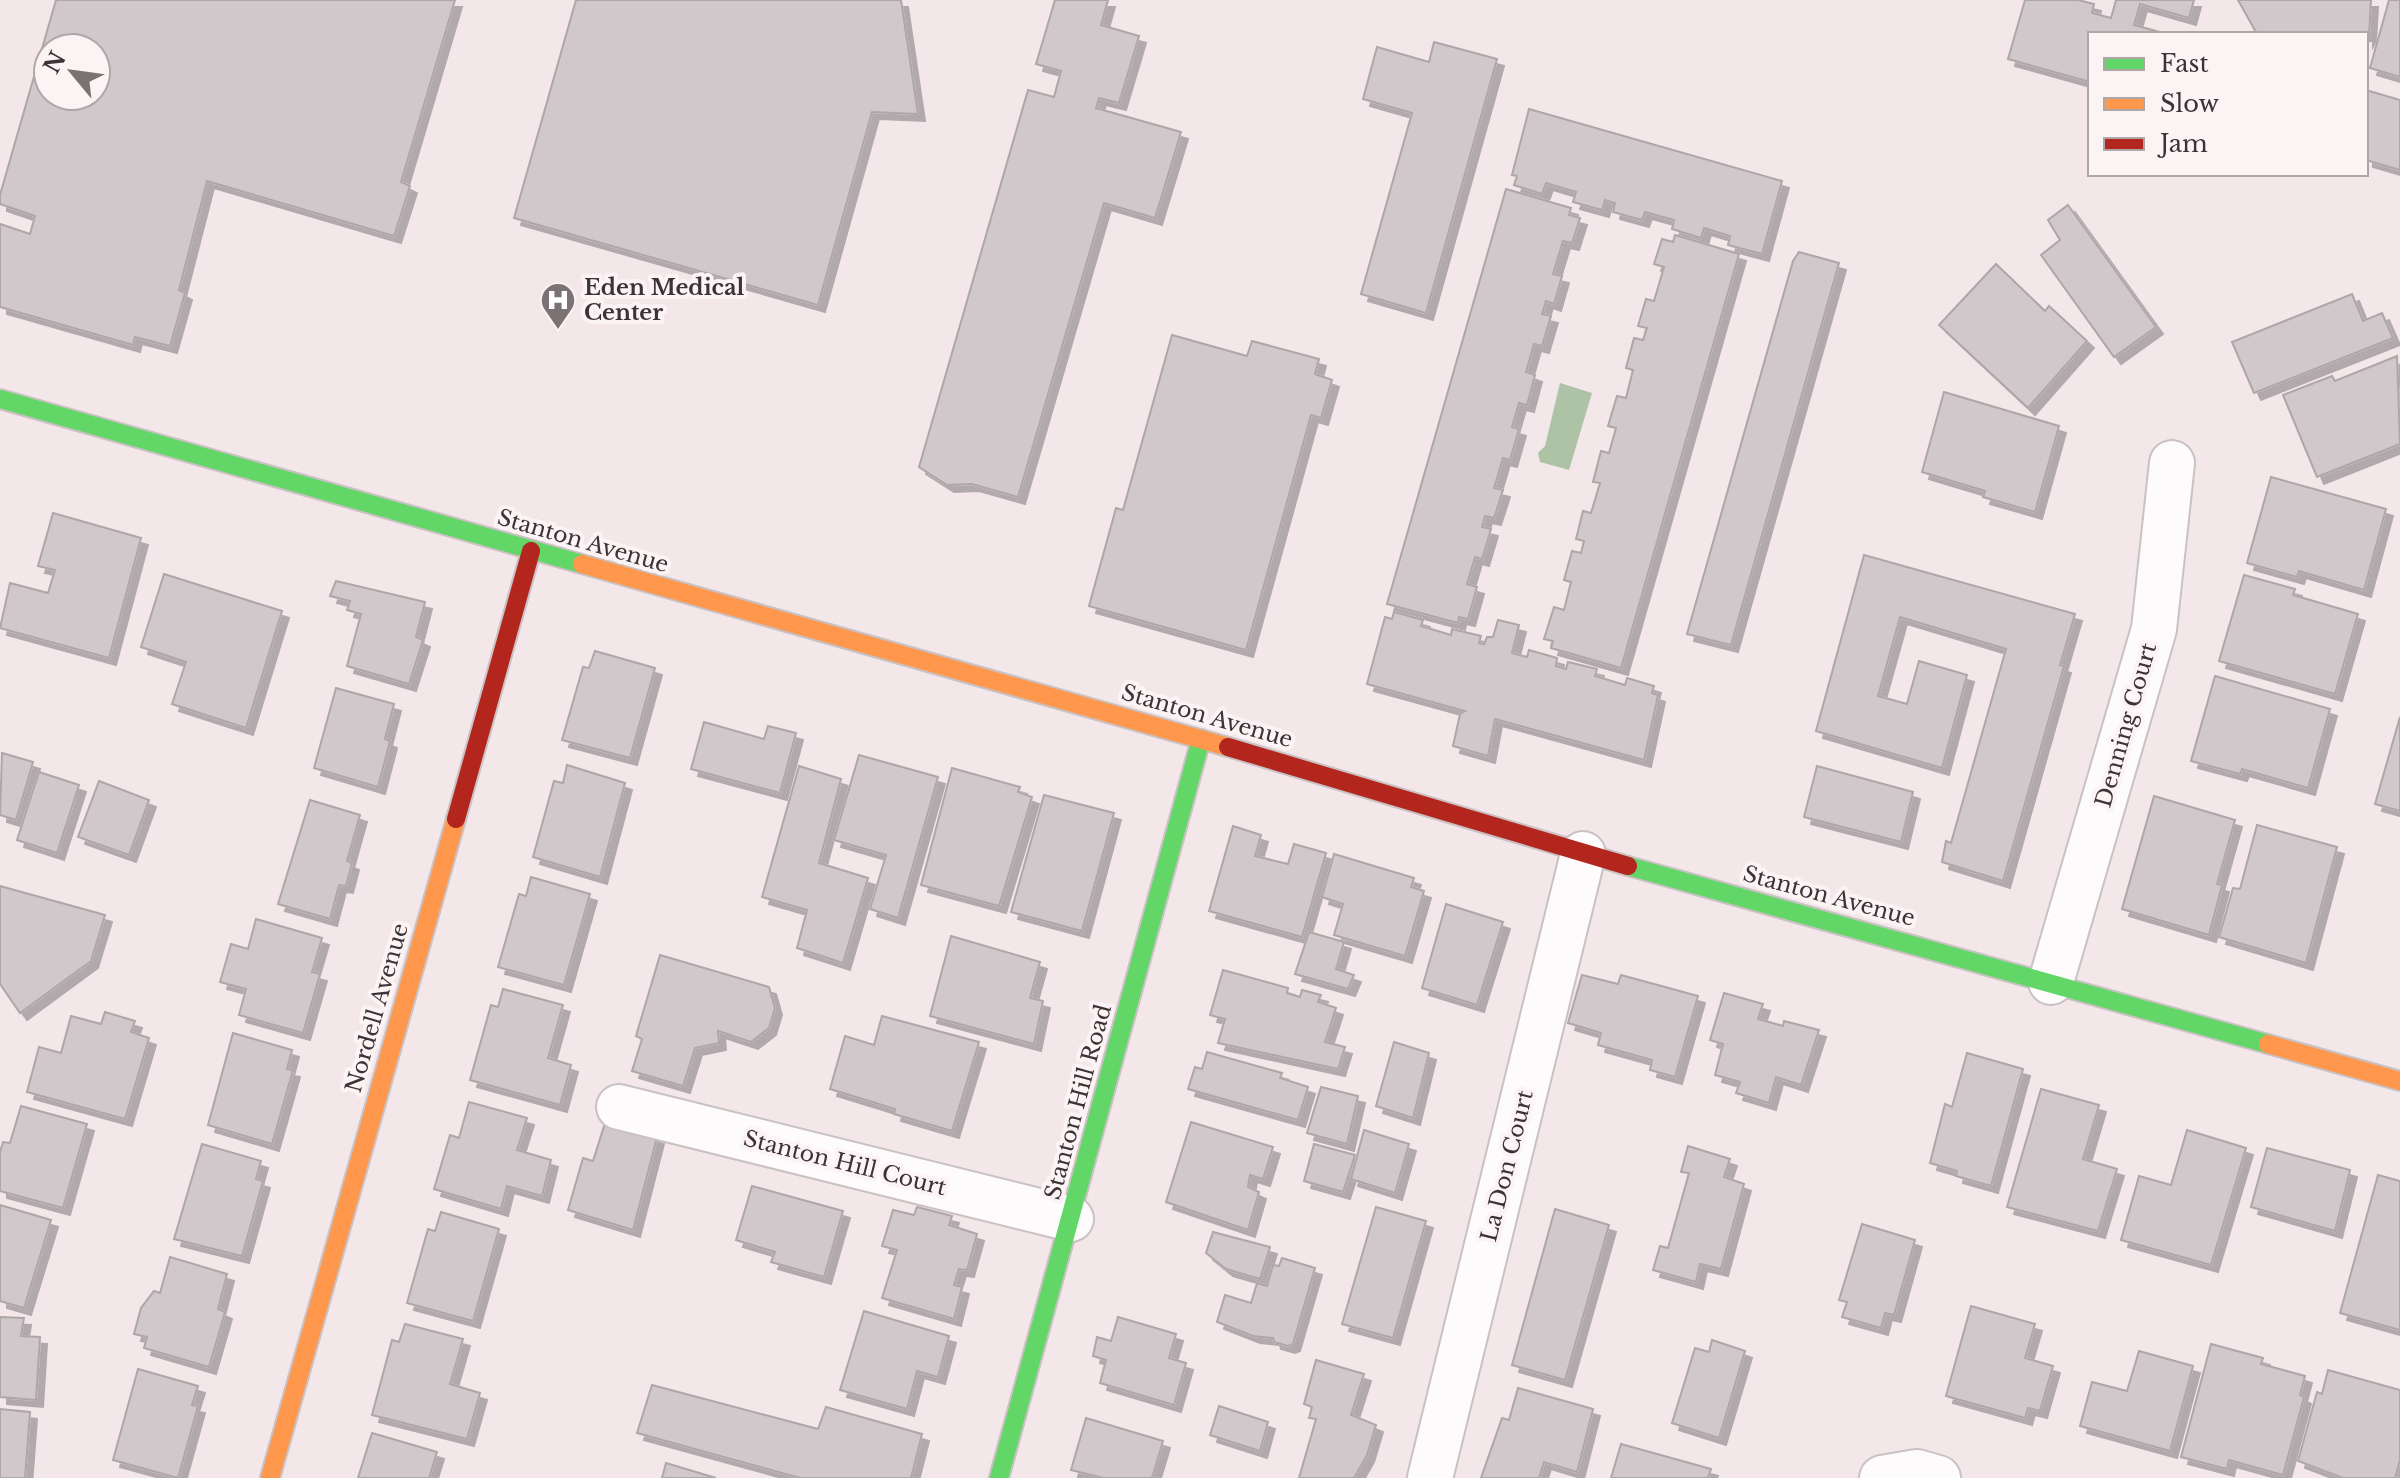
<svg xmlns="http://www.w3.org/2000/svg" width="2400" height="1478" font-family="'Libre Baskerville',serif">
<defs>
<filter id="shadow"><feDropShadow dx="7" dy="7" stdDeviation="0" flood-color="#0004"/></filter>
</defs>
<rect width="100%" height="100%" fill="#f3e7ea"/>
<polygon fill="#aec3a5" points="1560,383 1592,393 1569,470 1540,462 1538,453 1545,446"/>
<g fill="#d0c8ca" stroke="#afa6a8" stroke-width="2" fill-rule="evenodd" filter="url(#shadow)">
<path d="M56 0H455L401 182 410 186 394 236 207 181 179 290 185 293 170 346 135 337 133 345 0 307V224L30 234 35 216 0 204V195ZM48 48H96V96H48Z"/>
<polygon points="576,0 901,0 918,114 872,112 818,305 514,218"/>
<polygon points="1055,0 1108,0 1101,25 1139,36 1119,103 1099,98 1096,108 1181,132 1155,218 1104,203 1018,497 972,484 947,485 919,467 1028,90 1054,97 1061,71 1036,64"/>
<polygon points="2025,0 2078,0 2094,4 2092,13 2111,18 2116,0 2194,0 2189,18 2140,4 2134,25 2167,34 2090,34 2090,82 2008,59"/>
<polygon points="2238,0 2371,0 2369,35 2366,40 2366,34 2257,34"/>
<polygon points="2389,0 2400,0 2400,77 2370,68"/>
<polygon points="1434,42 1497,59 1426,313 1361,294 1412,113 1363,99 1377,47 1429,62"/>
<polygon points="2366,90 2400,100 2400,170 2366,160"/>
<polygon points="1529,109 1782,181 1762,254 1728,245 1730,236 1704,228 1701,238 1672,229 1674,220 1645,212 1642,220 1613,212 1615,203 1605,200 1602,210 1573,202 1576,192 1546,183 1542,194 1514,185 1517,176 1512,175"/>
<polygon points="1506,189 1571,208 1569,215 1580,218 1572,243 1563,241 1553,274 1562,276 1554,304 1546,301 1542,314 1551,316 1542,346 1534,344 1526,372 1535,375 1527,405 1519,403 1512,427 1519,429 1510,460 1503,458 1494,488 1503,490 1494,518 1485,516 1482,527 1491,529 1482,559 1475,557 1467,584 1477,587 1468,619 1459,617 1458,623 1387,604"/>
<polygon points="2068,205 2156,327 2114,357 2041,255 2060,240 2048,220"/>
<polygon points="1675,235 1739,254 1621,668 1551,648 1553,641 1544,639 1554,607 1564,610 1571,582 1564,580 1572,551 1581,553 1584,541 1576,539 1583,511 1591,513 1600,483 1593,482 1601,451 1609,453 1616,428 1608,426 1617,396 1626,398 1633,370 1626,368 1634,338 1643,340 1647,328 1638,326 1646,299 1654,301 1664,267 1654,264 1662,239 1673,242"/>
<polygon points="1799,252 1839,263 1731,645 1687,634 1793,261"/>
<polygon points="1996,264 2045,311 2049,306 2087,341 2028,408 1939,325"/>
<polygon points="2352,294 2363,321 2382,313 2393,338 2254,393 2232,342"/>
<polygon points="1172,335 1247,356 1252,341 1319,359 1315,374 1332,380 1321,418 1311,415 1246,650 1089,606 1116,508 1123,510"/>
<polygon points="2397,356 2400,444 2317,477 2283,395 2332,376 2335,381"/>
<polygon points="1944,392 2059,426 2035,512 1983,497 1985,491 1922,472"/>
<polygon points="2271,477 2386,509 2364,590 2299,571 2297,577 2247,563"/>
<polygon points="53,513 141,538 109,658 0,628 10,583 48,593 55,570 38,566"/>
<polygon points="1864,555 2075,614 2060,665 2064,666 2003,881 1942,862 1946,841 1951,843 2006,649 1900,617 1878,696 1907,704 1919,661 1967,675 1942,768 1816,731"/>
<polygon points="164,574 282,611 246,728 172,704 186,662 141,647"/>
<polygon points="2244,575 2295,589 2293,595 2358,614 2335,694 2219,661"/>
<polygon points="336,581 425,602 416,637 423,640 409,684 347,666 361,614 347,610 350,601 330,596"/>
<polygon points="1394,612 1423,620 1421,626 1451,635 1452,629 1481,636 1479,643 1484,644 1487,637 1493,637 1498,620 1519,625 1512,653 1527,657 1529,650 1557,658 1556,666 1566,669 1568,662 1597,669 1595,676 1625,685 1627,678 1654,686 1652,693 1658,695 1644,760 1495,719 1488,756 1453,746 1460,714 1465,711 1367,684 1385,617 1392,619"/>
<polygon points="595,651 655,668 630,758 562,740 583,667 589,668"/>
<polygon points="2215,676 2330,709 2308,788 2242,769 2240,774 2191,761"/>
<polygon points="336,688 394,704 385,739 390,741 378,787 314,768"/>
<polygon points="2400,717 2400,811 2375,804"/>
<polygon points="704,722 764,739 768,726 796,733 780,793 691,769"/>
<polygon points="2,753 33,762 16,820 0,815"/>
<polygon points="859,755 938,777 898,918 870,909 886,855 834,840"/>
<polygon points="567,765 625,783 600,877 533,857 554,781 563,783"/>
<polygon points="799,766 841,779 819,863 868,878 843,963 797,948 807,910 762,897"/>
<polygon points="1817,766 1913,792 1901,842 1804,817"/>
<polygon points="952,768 1020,787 1018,792 1032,797 999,906 921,885"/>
<polygon points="39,772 79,785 57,853 17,840"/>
<polygon points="99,781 149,800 129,855 78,837"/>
<polygon points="1044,795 1114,813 1082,931 1011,912"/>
<polygon points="2154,796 2235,820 2217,884 2222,885 2209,935 2122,909"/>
<polygon points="310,800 360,815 347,861 352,863 346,886 339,885 330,919 278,904"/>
<polygon points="2257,825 2337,847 2306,963 2219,937 2233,888 2240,889"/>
<polygon points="1233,826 1261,835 1255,856 1288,864 1294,844 1326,853 1302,937 1209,911"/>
<polygon points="1334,854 1414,878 1411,887 1424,891 1405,956 1334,935 1343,904 1322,897"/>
<polygon points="531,877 590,894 564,985 498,967 519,894 526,896"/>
<polygon points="0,886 105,915 91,961 20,1013 0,984"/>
<polygon points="1446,904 1503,922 1477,1005 1422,988"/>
<polygon points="256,919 322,938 312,972 320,974 303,1033 239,1015 246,989 220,982 231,944 248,949"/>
<polygon points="1309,932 1344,942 1336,969 1354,975 1348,989 1295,974"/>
<polygon points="951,936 1040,962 1030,998 1043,1001 1034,1044 930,1016"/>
<polygon points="660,955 769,987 775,1008 769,1028 751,1042 718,1031 719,1043 695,1048 683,1086 632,1071 642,1039 636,1036"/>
<polygon points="1223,970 1288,988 1287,993 1300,997 1302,990 1321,995 1318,1002 1336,1008 1325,1042 1345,1047 1338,1069 1218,1043 1225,1019 1210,1015"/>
<polygon points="1582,975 1618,984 1621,975 1698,996 1675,1077 1650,1070 1652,1060 1598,1045 1601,1033 1568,1023"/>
<polygon points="503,989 563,1005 548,1058 571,1065 560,1105 470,1080 491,1005 498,1007"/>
<polygon points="1724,993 1763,1004 1758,1019 1783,1026 1784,1021 1819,1030 1801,1085 1776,1077 1769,1103 1736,1093 1740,1082 1715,1075 1723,1044 1710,1040"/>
<polygon points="105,1012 135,1021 131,1032 149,1038 125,1119 27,1092 39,1047 61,1053 71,1016 101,1024"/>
<polygon points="882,1016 979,1042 952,1131 894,1114 895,1109 830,1089 845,1036 874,1045"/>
<polygon points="233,1033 292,1050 287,1069 293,1070 272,1144 208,1125"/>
<polygon points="1394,1042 1429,1053 1413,1118 1376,1106"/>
<polygon points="1207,1052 1282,1073 1280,1078 1308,1087 1298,1120 1188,1089 1195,1067 1202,1069"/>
<polygon points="1967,1053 2023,1069 1991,1186 1956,1176 1957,1171 1930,1163 1945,1104 1952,1107"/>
<polygon points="1321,1087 1358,1096 1347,1144 1307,1133"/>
<polygon points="2041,1089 2099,1105 2083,1159 2117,1169 2098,1231 2007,1207"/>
<polygon points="469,1102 527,1118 517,1150 551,1160 542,1196 507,1186 501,1209 434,1189 450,1135 459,1138"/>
<polygon points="21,1106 87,1124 63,1208 0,1191 0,1152 3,1142 10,1143"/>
<polygon points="1191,1122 1273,1147 1263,1179 1250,1175 1248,1187 1259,1192 1248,1230 1166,1202"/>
<polygon points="605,1123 657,1137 633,1230 568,1210 583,1158 593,1161"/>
<polygon points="1364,1130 1409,1144 1395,1193 1351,1179"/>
<polygon points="2187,1130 2246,1148 2211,1265 2121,1240 2139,1176 2171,1185"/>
<polygon points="202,1144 261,1161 256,1179 263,1181 242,1256 174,1239"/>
<polygon points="1314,1144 1355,1155 1343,1192 1304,1181"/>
<polygon points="1688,1146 1730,1159 1724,1177 1744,1184 1721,1269 1700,1264 1696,1282 1653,1270 1660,1246 1668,1248 1689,1173 1681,1172"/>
<polygon points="2267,1148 2350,1170 2335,1231 2251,1207"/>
<polygon points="2378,1175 2400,1181 2400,1330 2340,1313"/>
<polygon points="752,1186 843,1211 824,1277 771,1262 775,1252 736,1240"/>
<polygon points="0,1205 51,1220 24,1308 0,1301"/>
<polygon points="917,1207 952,1216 949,1225 977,1234 967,1270 959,1269 954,1285 962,1287 954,1319 882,1298 897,1250 882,1246 893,1210 914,1215"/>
<polygon points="1376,1207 1426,1221 1393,1338 1342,1324"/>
<polygon points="1555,1209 1609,1225 1565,1380 1512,1365"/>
<polygon points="441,1212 499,1229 473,1321 407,1303 428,1229 435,1231"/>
<polygon points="1862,1224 1915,1240 1894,1315 1885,1313 1881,1328 1842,1317 1847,1302 1839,1300"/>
<polygon points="1213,1232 1270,1247 1260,1279 1226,1269 1206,1253"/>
<polygon points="170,1257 227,1274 218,1309 225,1312 209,1367 144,1348 147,1337 134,1334 141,1308 154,1291 160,1293"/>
<polygon points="1282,1258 1315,1268 1293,1344 1288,1346 1274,1342 1273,1338 1253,1336 1217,1322 1225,1295 1251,1303 1257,1283 1267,1286 1273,1265 1279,1266"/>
<polygon points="1971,1306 2035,1324 2025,1358 2053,1366 2040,1411 2028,1408 2025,1418 1946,1396"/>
<polygon points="864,1311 949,1336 938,1377 917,1371 907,1409 840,1390"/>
<polygon points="0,1317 24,1318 21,1336 40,1337 36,1400 0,1397"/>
<polygon points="1118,1317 1176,1334 1169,1358 1186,1363 1174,1405 1100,1383 1106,1360 1093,1356 1097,1337 1111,1341"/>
<polygon points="405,1324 463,1339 450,1384 480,1393 467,1439 372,1415 392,1340 399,1342"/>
<polygon points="1712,1340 1745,1351 1719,1438 1672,1423 1695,1348 1709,1352"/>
<polygon points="2211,1344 2263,1358 2261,1364 2305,1376 2300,1395 2304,1397 2283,1475 2229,1460 2227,1469 2181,1457"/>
<polygon points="2139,1351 2193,1366 2170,1451 2080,1426 2092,1382 2127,1391"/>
<polygon points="1316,1360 1364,1374 1351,1415 1376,1425 1367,1455 1354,1478 1299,1478 1316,1419 1309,1418 1312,1407 1304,1404"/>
<polygon points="138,1369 198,1386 192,1405 198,1406 178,1478 113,1460"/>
<polygon points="2328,1370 2400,1390 2400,1460 2395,1478 2343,1478 2298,1461 2317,1392 2322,1394"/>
<polygon points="652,1385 818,1429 826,1407 922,1434 911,1478 800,1478 637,1433"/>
<polygon points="1518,1388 1593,1409 1577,1472 1544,1462 1539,1478 1481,1478 1502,1418 1509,1420"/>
<polygon points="1219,1406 1268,1422 1260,1451 1210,1435"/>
<polygon points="0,1409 30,1412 25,1478 0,1478"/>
<polygon points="1086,1418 1163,1441 1152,1478 1103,1478 1071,1470"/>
<polygon points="372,1433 437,1452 429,1478 358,1478"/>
<polygon points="1621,1444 1711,1469 1708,1478 1611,1478"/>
<polygon points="666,1463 716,1478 662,1478"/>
</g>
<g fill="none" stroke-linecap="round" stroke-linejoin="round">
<g stroke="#cac1c3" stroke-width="48">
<g id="street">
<polyline points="2051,982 2154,629 2172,463"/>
<polyline points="619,1107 1071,1219"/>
<polyline points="1430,1478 1583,854"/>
<polyline points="1882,1478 1917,1472 1938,1478"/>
</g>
</g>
<g stroke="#cac1c3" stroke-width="22">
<g id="fast">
<polyline points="0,399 582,564"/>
<polyline points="1628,866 2268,1044"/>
<polyline points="999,1478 1201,739"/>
</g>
</g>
<g stroke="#cac1c3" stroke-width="22">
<g id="slow">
<polyline points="582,564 1228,747"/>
<polyline points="2268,1044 2400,1081"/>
<polyline points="270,1478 456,819"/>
</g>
</g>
<g stroke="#cac1c3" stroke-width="22">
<g id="jam">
<polyline points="1228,747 1628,866"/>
<polyline points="456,819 531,551"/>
</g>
</g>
<use href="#street" stroke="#fdfbfc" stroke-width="44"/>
<use href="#fast" stroke="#63d668" stroke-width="18"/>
<use href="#slow" stroke="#ff974d" stroke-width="18"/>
<use href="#jam" stroke="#b3261e" stroke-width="18"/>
</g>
<defs>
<g id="hospital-pin" transform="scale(1.8)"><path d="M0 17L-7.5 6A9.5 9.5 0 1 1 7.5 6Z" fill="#7b7274" stroke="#fcf3f5"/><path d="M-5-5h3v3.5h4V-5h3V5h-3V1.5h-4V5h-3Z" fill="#fff"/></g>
</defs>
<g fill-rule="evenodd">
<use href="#hospital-pin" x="558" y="300"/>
</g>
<g text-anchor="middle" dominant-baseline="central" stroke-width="8" stroke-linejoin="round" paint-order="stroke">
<g font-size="22" font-weight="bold" fill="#3b3335" stroke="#fcf3f5" text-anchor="start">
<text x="584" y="287">Eden Medical<tspan x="584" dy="25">Center</tspan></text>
</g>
<g font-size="22" fill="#3b3335" stroke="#fcf3f5">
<text transform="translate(583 541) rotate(16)">Stanton Avenue</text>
<text transform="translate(1207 716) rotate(16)">Stanton Avenue</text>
<text transform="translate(2126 725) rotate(-74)">Denning Court</text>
<text transform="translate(1829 896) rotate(15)">Stanton Avenue</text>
<text transform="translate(377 1008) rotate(-74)">Nordell Avenue</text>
<text transform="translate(1078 1102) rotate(-75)">Stanton Hill Road</text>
<text transform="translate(845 1163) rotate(14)">Stanton Hill Court</text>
<text transform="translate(1507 1166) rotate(-76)">La Don Court</text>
</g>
</g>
<rect x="2088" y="32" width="280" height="144" fill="#fcf3f5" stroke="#afa6a8" stroke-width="2"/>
<rect x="2104" y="58" width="40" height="12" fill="#63d668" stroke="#afa6a8" stroke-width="2"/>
<text x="2160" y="72" font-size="24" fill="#3b3335">Fast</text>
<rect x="2104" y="98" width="40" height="12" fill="#ff974d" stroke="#afa6a8" stroke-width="2"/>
<text x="2160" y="112" font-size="24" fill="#3b3335">Slow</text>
<rect x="2104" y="138" width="40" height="12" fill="#b3261e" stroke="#afa6a8" stroke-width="2"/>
<text x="2160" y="152" font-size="24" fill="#3b3335">Jam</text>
<g transform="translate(72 72) rotate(299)"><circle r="38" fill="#fcf3f5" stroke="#afa6a8" stroke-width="2"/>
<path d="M0-6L14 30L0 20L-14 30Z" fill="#7b7274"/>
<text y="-12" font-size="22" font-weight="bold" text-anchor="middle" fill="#3b3335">N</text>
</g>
</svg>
